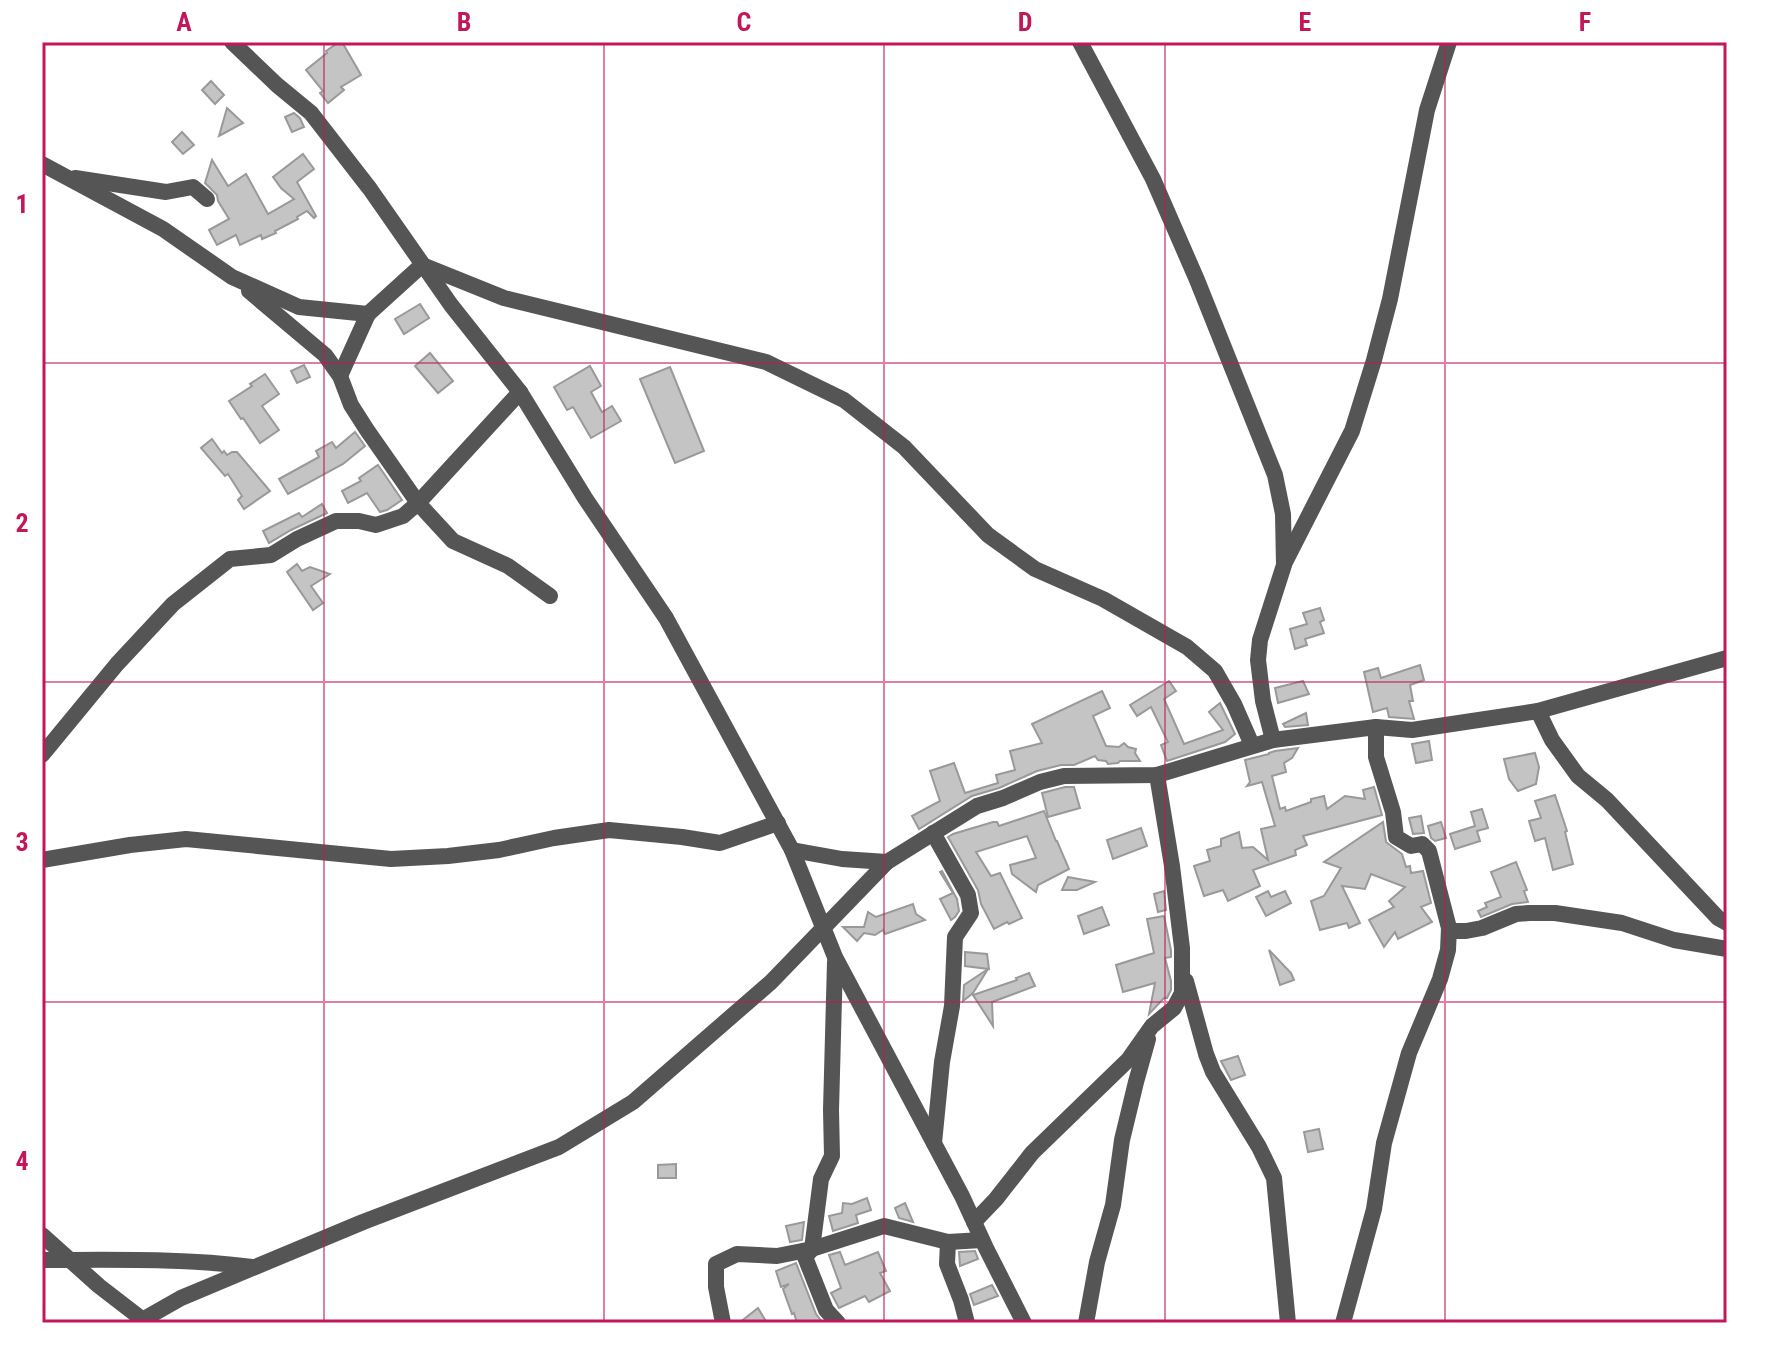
<svg xmlns="http://www.w3.org/2000/svg" width="1769" height="1365" font-family="'Roboto Condensed',sans-serif">
<rect width="100%" height="100%" fill="#fff"/>
<g fill="#c4c4c4" stroke="#999" stroke-width="2">
<polygon points="339,42 342,42 361,75 341,87 344,90 328,103 320,93 323,91 306,70 327,53 326,51"/>
<polygon points="211,81 224,95 215,104 202,90"/>
<polygon points="227,108 243,123 219,136"/>
<polygon points="294,113 300,118 304,127 292,132 285,117"/>
<polygon points="182,132 194,145 183,154 172,142"/>
<polygon points="303,154 314,169 297,182 316,216 314,218 307,211 297,217 298,219 275,231 276,233 262,239 261,235 240,245 236,235 217,245 209,230 229,219 218,201 217,195 205,183 212,160 228,186 246,174 268,214 294,199 281,188 273,177"/>
<polygon points="420,304 429,318 404,334 395,319"/>
<polygon points="430,353 453,381 438,393 415,366"/>
<polygon points="304,365 310,377 297,383 291,371"/>
<polygon points="590,366 601,386 591,392 602,412 612,406 621,421 591,438 573,407 567,410 554,387"/>
<polygon points="670,367 704,451 675,463 640,379"/>
<polygon points="265,374 279,394 262,406 279,430 260,443 243,418 241,419 229,401 252,386 250,384"/>
<polygon points="355,432 365,446 343,464 288,494 279,479 319,457 316,451 332,442 336,448"/>
<polygon points="212,439 222,453 224,451 227,455 232,452 237,452 270,491 244,509 238,500 242,496 228,474 225,476 201,448"/>
<polygon points="378,465 402,500 387,510 380,512 367,493 348,503 342,491 361,481 359,478"/>
<polygon points="322,504 327,513 291,530 269,543 263,531 299,513 302,517"/>
<polygon points="297,564 302,571 310,567 330,574 311,586 323,603 313,610 287,572"/>
<polygon points="1320,608 1324,620 1320,622 1324,633 1305,639 1307,645 1295,649 1290,629 1307,624 1303,613"/>
<polygon points="1420,665 1424,680 1410,685 1413,701 1409,701 1414,719 1389,717 1387,708 1373,712 1364,672 1378,668 1381,678"/>
<polygon points="1169,681 1176,691 1164,699 1184,744 1223,730 1209,712 1220,703 1235,734 1225,742 1167,761 1161,745 1168,742 1151,707 1137,716 1130,705"/>
<polygon points="1303,681 1309,694 1278,703 1275,688"/>
<polygon points="1102,691 1110,708 1093,716 1106,746 1119,747 1124,743 1128,747 1136,749 1135,753 1140,761 1120,761 1118,763 1108,764 1106,761 1098,760 1095,756 1074,765 1061,765 1037,771 999,788 972,796 919,829 912,816 940,801 930,771 954,763 965,793 998,783 996,775 1015,770 1010,751 1042,743 1032,724"/>
<polygon points="1306,713 1308,725 1285,727 1283,724"/>
<polygon points="1429,741 1432,760 1416,763 1412,744"/>
<polygon points="1298,748 1292,758 1284,763 1286,772 1272,776 1280,809 1285,807 1286,811 1311,802 1311,799 1324,796 1327,809 1345,796 1365,799 1363,790 1374,787 1382,815 1303,836 1307,845 1295,850 1296,855 1253,870 1260,886 1228,901 1223,890 1204,896 1194,866 1210,861 1207,850 1221,846 1221,839 1239,832 1242,848 1253,847 1268,860 1261,829 1275,826 1262,782 1247,786 1250,782 1245,760 1269,754 1269,753 1275,751"/>
<polygon points="1535,753 1539,767 1536,784 1518,791 1509,779 1504,759"/>
<polygon points="1065,787 1074,787 1080,808 1048,817 1042,793"/>
<polygon points="1555,795 1567,831 1565,832 1573,864 1553,870 1545,838 1535,841 1529,821 1541,818 1535,801"/>
<polygon points="1482,809 1488,828 1477,831 1480,841 1455,849 1450,834 1475,826 1471,812"/>
<polygon points="1044,811 1056,841 1057,841 1069,869 1038,885 1036,892 1012,874 1010,865 1036,858 1027,836 976,852 991,876 1000,873 1022,918 1009,924 1007,922 994,929 981,904 978,890 948,837 953,834 993,822 997,822 999,826"/>
<polygon points="1421,816 1424,833 1413,834 1409,818"/>
<polygon points="1383,822 1386,842 1402,854 1406,867 1410,866 1411,873 1423,871 1431,903 1421,907 1432,922 1398,939 1395,932 1384,947 1369,920 1394,907 1389,901 1405,887 1371,874 1365,889 1342,886 1360,923 1349,928 1347,923 1320,930 1311,901 1324,896 1341,868 1324,862"/>
<polygon points="1441,822 1446,838 1435,841 1431,838 1428,826"/>
<polygon points="1141,828 1147,846 1113,859 1107,840"/>
<polygon points="1516,862 1527,890 1524,891 1528,902 1512,904 1481,917 1478,911 1487,907 1485,903 1501,897 1491,872"/>
<polygon points="942,871 957,899 959,911 955,917 951,920 940,899 953,893 940,872"/>
<polygon points="1068,877 1095,882 1077,890 1062,890"/>
<polygon points="1164,891 1166,910 1158,912 1154,894"/>
<polygon points="1268,891 1271,897 1285,891 1291,903 1266,916 1256,897"/>
<polygon points="913,904 916,914 925,920 885,934 883,930 875,935 864,933 857,941 843,927 864,927 868,912 876,917"/>
<polygon points="1102,907 1109,925 1084,934 1078,916"/>
<polygon points="1164,916 1171,950 1171,957 1165,958 1171,981 1171,990 1167,998 1164,998 1149,1014 1155,983 1123,992 1116,965 1154,953 1147,919"/>
<polygon points="1269,950 1291,973 1294,980 1280,985"/>
<polygon points="965,952 987,954 989,969 965,966"/>
<polygon points="988,969 973,993 963,1001 964,985"/>
<polygon points="1029,973 1035,986 992,1002 993,1026 973,995 1017,980 1016,978"/>
<polygon points="1238,1056 1245,1075 1231,1080 1221,1061"/>
<polygon points="1319,1129 1323,1149 1308,1152 1304,1132"/>
<polygon points="676,1164 676,1178 658,1178 658,1165"/>
<polygon points="867,1198 871,1210 856,1215 858,1223 833,1231 829,1216 842,1213 843,1203 852,1204"/>
<polygon points="905,1203 913,1222 899,1218 895,1208"/>
<polygon points="804,1222 802,1240 790,1242 786,1226"/>
<polygon points="975,1251 978,1259 960,1266 959,1252"/>
<polygon points="840,1252 845,1265 878,1252 886,1271 880,1273 890,1291 869,1302 865,1296 839,1308 831,1293 841,1288 829,1255"/>
<polygon points="796,1263 816,1314 823,1323 797,1323 794,1313 792,1314 783,1289 789,1284 781,1287 776,1271"/>
<polygon points="992,1285 998,1296 974,1305 970,1294"/>
<polygon points="758,1308 767,1323 739,1323"/>
</g>
<g fill="none" stroke-linecap="round" stroke-linejoin="round">
<g stroke="#555" stroke-width="16">
<polyline points="232,42 277,85 311,113 370,189 451,305 520,392 585,498 666,618 792,850 835,957 962,1196 986,1248 1024,1323"/>
<polyline points="1080,42 1153,179 1197,280 1275,475 1283,514 1284,565 1260,640 1258,660 1263,701 1273,740"/>
<polyline points="42,164 163,229 232,277 299,307 368,314 422,265 504,298 766,362 844,400 904,447 988,535 1035,569 1103,599 1187,647 1215,671 1234,704 1252,745"/>
<polyline points="75,178 166,192 193,187 207,199"/>
<polyline points="249,291 325,355 340,376 351,405 367,430 418,503 453,541 508,566 550,596"/>
<polyline points="340,376 368,314"/>
<polyline points="1284,564 1352,431 1374,360 1390,299 1427,110 1449,42"/>
<polyline points="1538,711 1552,740 1578,776 1607,800 1718,918 1727,923"/>
<polyline points="42,755 117,664 173,604 230,559 271,555 297,539 336,521 359,521 376,525 403,516 418,503 520,392"/>
<polyline points="933,833 968,895 971,913 955,937 952,1006 942,1062 934,1143"/>
<polyline points="792,850 842,859 887,862"/>
<polyline points="42,860 130,845 186,839 391,859 448,856 499,850 554,838 609,830 682,837 720,843 778,823"/>
<polyline points="1449,928 1454,931 1466,931 1482,928 1516,914 1529,913 1555,913 1622,923 1674,940 1727,949"/>
<polyline points="1186,981 1206,1054 1213,1072 1259,1147 1274,1178 1288,1323"/>
<polyline points="974,1222 996,1199 1032,1153 1128,1060 1152,1026 1174,1008 1182,993 1182,948 1172,866 1157,775"/>
<polyline points="42,1235 99,1286 147,1323"/>
<polyline points="948,1242 947,1264 961,1300 967,1323"/>
<path d="M42 1260C112 1260 183 1258 252 1267"/>
<polyline points="137,1323 181,1298 363,1222 559,1147 633,1102 771,982 887,862 977,806 1003,798 1040,782 1064,776 1157,775 1273,740 1376,727 1412,730 1538,711 1727,658"/>
<polyline points="723,1323 716,1287 716,1264 737,1254 777,1256 812,1249 821,1179 832,1156 831,1110 835,962"/>
<polyline points="838,1323 826,1310 805,1257 812,1249 884,1226 948,1242 982,1240"/>
<polyline points="1086,1323 1097,1262 1113,1205 1122,1140 1136,1082 1148,1039"/>
<polyline points="1343,1323 1374,1209 1384,1143 1409,1053 1440,979 1448,950 1449,928 1429,851 1422,844 1411,846 1396,837 1393,812 1376,757 1376,727"/>
</g>
</g>
<path fill="none" stroke="#c2185b" stroke-width="2" stroke-opacity="0.55" d="M324 42V1323M604 42V1323M884 42V1323M1165 42V1323M1445 42V1323M42 363H1727M42 682H1727M42 1002H1727"/>
<rect width="1769" height="1365" fill="none" stroke="#ffffff" stroke-width="88"/>
<rect x="44" y="44" width="1681" height="1277" fill="none" stroke="#c2185b" stroke-width="3"/>
<g font-size="26" text-anchor="middle" font-weight="bold" fill="#c2185b">
<text x="184" y="31">A</text>
<text x="464" y="31">B</text>
<text x="744" y="31">C</text>
<text x="1025" y="31">D</text>
<text x="1305" y="31">E</text>
<text x="1585" y="31">F</text>
<text x="22" y="213">1</text>
<text x="22" y="532">2</text>
<text x="22" y="851">3</text>
<text x="22" y="1170">4</text>
</g>
</svg>
